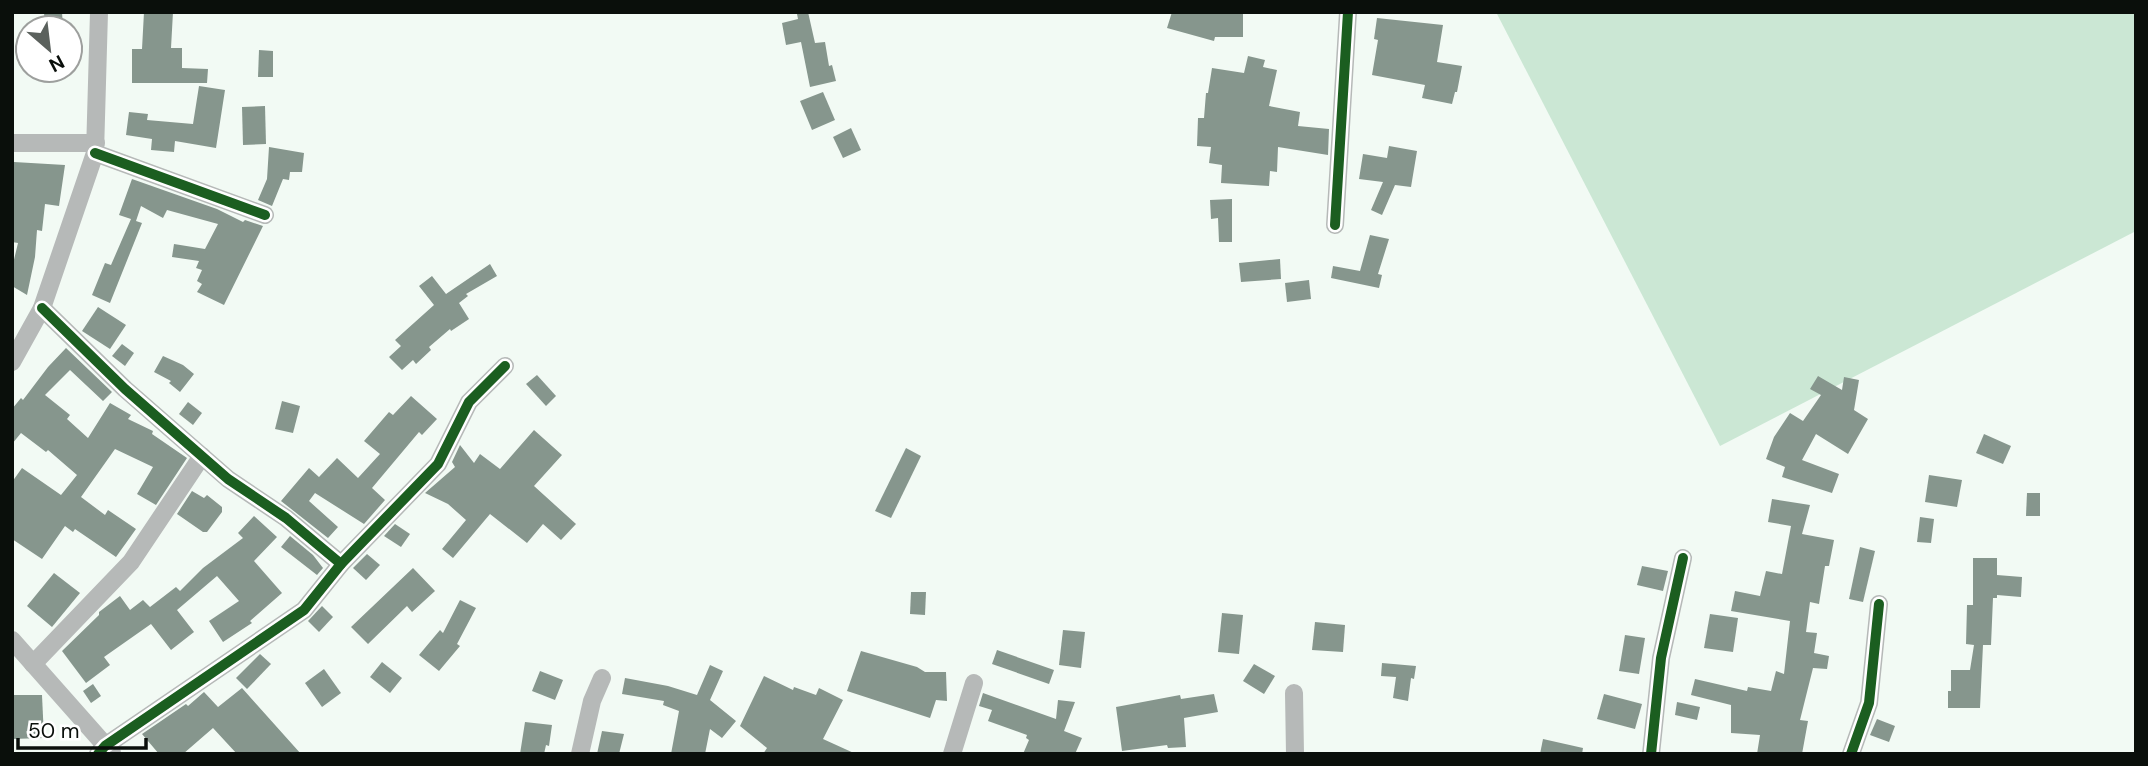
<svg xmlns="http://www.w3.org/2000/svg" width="2148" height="766" font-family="'DM Sans',sans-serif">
<rect width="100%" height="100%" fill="#f2faf4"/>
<polygon fill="#cbe7d4" points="1496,12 2136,12 2136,231 1720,446"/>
<g fill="#86968d">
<polygon points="44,12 62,12 63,28 45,28"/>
<polygon points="144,12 173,12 171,48 182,48 182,68 208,69 207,83 132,83 132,49 142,49"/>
<polygon points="808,12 815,43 825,42 829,66 832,65 836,81 810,87 801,42 786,45 782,23 798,19 797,14"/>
<polygon points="1172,12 1243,12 1243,37 1215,37 1214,41 1167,28"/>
<polygon points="1377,18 1443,25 1437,62 1462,66 1457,92 1455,92 1452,104 1422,98 1425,85 1372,75 1378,40 1374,39"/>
<polygon points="259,50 273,51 273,77 258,77"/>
<polygon points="1248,56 1265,60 1263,67 1277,70 1269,106 1300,112 1298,126 1329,129 1328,155 1278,147 1277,172 1270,171 1269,186 1221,183 1222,165 1209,163 1211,147 1197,146 1198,118 1204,118 1206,93 1208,93 1212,68 1244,73"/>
<polygon points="199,86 225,90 216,148 175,141 174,152 151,150 152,139 126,135 129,112 148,114 147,120 193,124"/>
<polygon points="823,92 835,120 812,130 800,101"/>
<polygon points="265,106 266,144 243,145 242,107"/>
<polygon points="851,128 861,150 843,158 833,137"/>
<polygon points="1389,146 1417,151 1411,187 1395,185 1382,215 1371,210 1383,182 1359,179 1363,154 1387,158"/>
<polygon points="269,147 304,153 302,172 290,172 289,180 283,179 272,206 258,200 267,179"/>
<polygon points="14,162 65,165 59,206 45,204 42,231 37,230 35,257 27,295 12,286 12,268 18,243 12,242"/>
<polygon points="132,179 217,209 243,222 245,220 263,226 224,305 197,292 202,284 197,281 202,270 196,268 199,261 172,257 174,244 205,249 218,224 167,210 163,218 141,206 136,221 142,223 110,303 92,295 105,263 111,265 131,219 119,215"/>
<polygon points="1232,199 1232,242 1219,242 1218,218 1211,219 1210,200"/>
<polygon points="1370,235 1389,239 1378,274 1382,275 1379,288 1331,278 1333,266 1360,271"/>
<polygon points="1280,259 1281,279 1241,282 1239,263"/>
<polygon points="490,264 497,276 466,294 468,296 459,303 469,319 451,331 450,329 429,347 431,350 416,364 413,360 402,370 389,357 401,346 395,340 434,305 419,286 432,276 446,294"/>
<polygon points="1309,280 1311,299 1287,302 1285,283"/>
<polygon points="98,307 126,325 110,349 82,331"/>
<polygon points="122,344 134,353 125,366 112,356"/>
<polygon points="66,348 112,392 103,401 70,370 45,395 70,415 67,419 88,438 110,403 131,415 128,419 153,431 152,434 187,458 156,505 137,494 153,467 115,449 81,497 105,515 108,510 136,529 116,557 75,529 73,532 65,526 42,559 12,539 12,482 22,468 61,495 77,475 48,450 46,452 21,433 12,444 12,409 21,398 23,400 48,367"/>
<polygon points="163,356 183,365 194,374 180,392 169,383 171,381 154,372"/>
<polygon points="537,375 556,396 546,406 526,384"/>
<polygon points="1818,376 1842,390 1844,377 1859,380 1854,410 1868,419 1848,454 1816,434 1802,460 1839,474 1832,493 1782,477 1785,467 1766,459 1774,437 1790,413 1803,421 1821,395 1810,389"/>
<polygon points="411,396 437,419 422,435 419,432 372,488 385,500 364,524 315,493 309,501 338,527 328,538 281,501 309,468 319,477 337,458 358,478 380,454 364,441 389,412 393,415"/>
<polygon points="282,401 300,406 293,433 275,429"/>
<polygon points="188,402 202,413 193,425 179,414"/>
<polygon points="534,430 562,455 534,486 576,524 561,540 543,524 527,543 490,514 453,558 442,549 466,520 448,504 425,493 455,467 452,462 460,445 474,463 480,454 500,469"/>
<polygon points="1984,434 2011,446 2003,464 1976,453"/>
<polygon points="906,448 921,456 891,518 875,511"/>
<polygon points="1929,475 1962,480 1957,507 1925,502"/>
<polygon points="192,491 204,498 207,495 222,507 222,512 207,532 203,532 177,514"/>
<polygon points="2027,493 2040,493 2040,516 2026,516"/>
<polygon points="1772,499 1810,505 1802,534 1834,540 1829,566 1825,566 1819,604 1810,602 1806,632 1817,633 1814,653 1829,656 1827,669 1813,668 1800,720 1808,721 1802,754 1757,754 1760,735 1731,733 1731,705 1691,695 1695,679 1747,691 1748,687 1771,691 1776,671 1784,674 1790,621 1731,611 1735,591 1760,596 1766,571 1782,574 1791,526 1768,522"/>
<polygon points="254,516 277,537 254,561 282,593 250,621 252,623 223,642 209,621 239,601 217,576 177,610 194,632 171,650 151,624 104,657 110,665 86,683 62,651 99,615 99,612 120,596 130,610 143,600 150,607 176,587 180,591 203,568 243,538 238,533"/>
<polygon points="1920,517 1934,519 1931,543 1917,542"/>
<polygon points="395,524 410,534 401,547 384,536"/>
<polygon points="290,536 313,555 323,568 317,575 281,547"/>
<polygon points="1860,547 1875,551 1863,602 1849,599"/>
<polygon points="367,554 380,565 366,580 353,568"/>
<polygon points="1973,558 1997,558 1997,575 2022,577 2021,597 1997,595 1997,598 1993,598 1991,645 1983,645 1980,708 1948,708 1948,691 1951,691 1951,670 1970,670 1974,645 1966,644 1967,605 1973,605"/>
<polygon points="1642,566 1668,571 1663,591 1637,585"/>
<polygon points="413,568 435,591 412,612 407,606 368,644 351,627"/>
<polygon points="54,573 80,593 52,627 27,606"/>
<polygon points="911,592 926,592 925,615 910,614"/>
<polygon points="460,600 476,608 457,644 460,646 439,671 419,655 440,630 443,633"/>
<polygon points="322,606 333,617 319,632 308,621"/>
<polygon points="1222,613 1243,615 1239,654 1218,652"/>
<polygon points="1710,614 1738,618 1733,652 1704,648"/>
<polygon points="1315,622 1345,625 1343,652 1312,650"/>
<polygon points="1063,630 1085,632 1081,668 1059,665"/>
<polygon points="1625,635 1645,638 1639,674 1619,671"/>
<polygon points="997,650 1054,670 1049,684 992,664"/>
<polygon points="861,651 917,667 925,672 946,672 947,701 936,700 930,718 847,691"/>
<polygon points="260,654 271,664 247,689 236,678"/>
<polygon points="382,662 402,678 390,693 370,677"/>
<polygon points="1382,663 1416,666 1414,679 1411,678 1408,701 1393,698 1396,677 1381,676"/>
<polygon points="1254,664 1275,676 1264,694 1243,681"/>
<polygon points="710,665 723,671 710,700 736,721 722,738 710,729 705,754 671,754 679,711 663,705 664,701 622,694 625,678 668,686 697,695"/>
<polygon points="324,669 341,693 322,707 305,683"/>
<polygon points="540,671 563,680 555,700 532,691"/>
<polygon points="764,676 793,690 794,687 816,695 819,688 843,700 823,739 856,754 763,754 767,748 740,726"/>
<polygon points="93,684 101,696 91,703 83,691"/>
<polygon points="242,688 301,754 237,754 213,728 183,754 159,754 142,734 186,704 188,706 204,692 218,707"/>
<polygon points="983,693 1056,719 1058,700 1075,702 1064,731 1082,738 1075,754 1023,754 1029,740 1026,738 1027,735 988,721 992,710 979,706"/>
<polygon points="1214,694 1218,712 1184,718 1186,747 1168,748 1167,745 1122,751 1116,707 1180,695 1181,699"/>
<polygon points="1604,694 1642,704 1635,729 1597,719"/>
<polygon points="12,695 42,695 44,738 12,739"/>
<polygon points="1677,702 1700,707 1697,720 1675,715"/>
<polygon points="1877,719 1895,726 1889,742 1870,735"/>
<polygon points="525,722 552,725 549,746 546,745 544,754 520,754"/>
<polygon points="602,731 624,734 619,754 597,754"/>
<polygon points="1543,739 1583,748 1582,754 1540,754"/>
</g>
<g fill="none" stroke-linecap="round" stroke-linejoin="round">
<g stroke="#b6b9b8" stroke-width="18">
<polyline points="12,143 96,143"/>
<polyline points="95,153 265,215"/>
<polyline points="1335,225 1348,12"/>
<polyline points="42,308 125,389 228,479 286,518 341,564"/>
<polyline points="12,362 42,308 95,153 99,12"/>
<polyline points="12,640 112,753"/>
<polyline points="33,664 131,562 202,456"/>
<polyline points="1294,693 1295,754"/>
<polyline points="98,754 105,746 304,610 341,564 438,464 469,402 505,366"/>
<polyline points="580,754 592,701 602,678"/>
<polyline points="952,754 974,683"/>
<polyline points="1651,754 1661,658 1683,558"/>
<polyline points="1851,754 1869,703 1879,604"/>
</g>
<g stroke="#fff" stroke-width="15">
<g id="cycleway">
<polyline points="95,153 265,215"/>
<polyline points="1335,225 1348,12"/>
<polyline points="42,308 125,389 228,479 286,518 341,564"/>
<polyline points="98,754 105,746 304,610 341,564 438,464 469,402 505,366"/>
<polyline points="1651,754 1661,658 1683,558"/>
<polyline points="1851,754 1869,703 1879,604"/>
</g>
</g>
<use href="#cycleway" stroke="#1b5e20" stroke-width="10"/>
</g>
<rect width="2148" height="766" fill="none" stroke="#0a0f0b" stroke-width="28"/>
<g transform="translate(49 49) rotate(152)"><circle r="33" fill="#ffffff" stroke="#9d9f9d" stroke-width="2"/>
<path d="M0-5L12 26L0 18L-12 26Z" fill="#5b615d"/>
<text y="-10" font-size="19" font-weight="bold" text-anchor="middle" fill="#0a0f0b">N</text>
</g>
<path d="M18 738v10h128v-10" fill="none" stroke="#0a0f0b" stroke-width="3.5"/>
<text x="28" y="738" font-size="21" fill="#0a0f0b" stroke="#ffffff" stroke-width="5" paint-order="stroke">50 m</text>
</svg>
